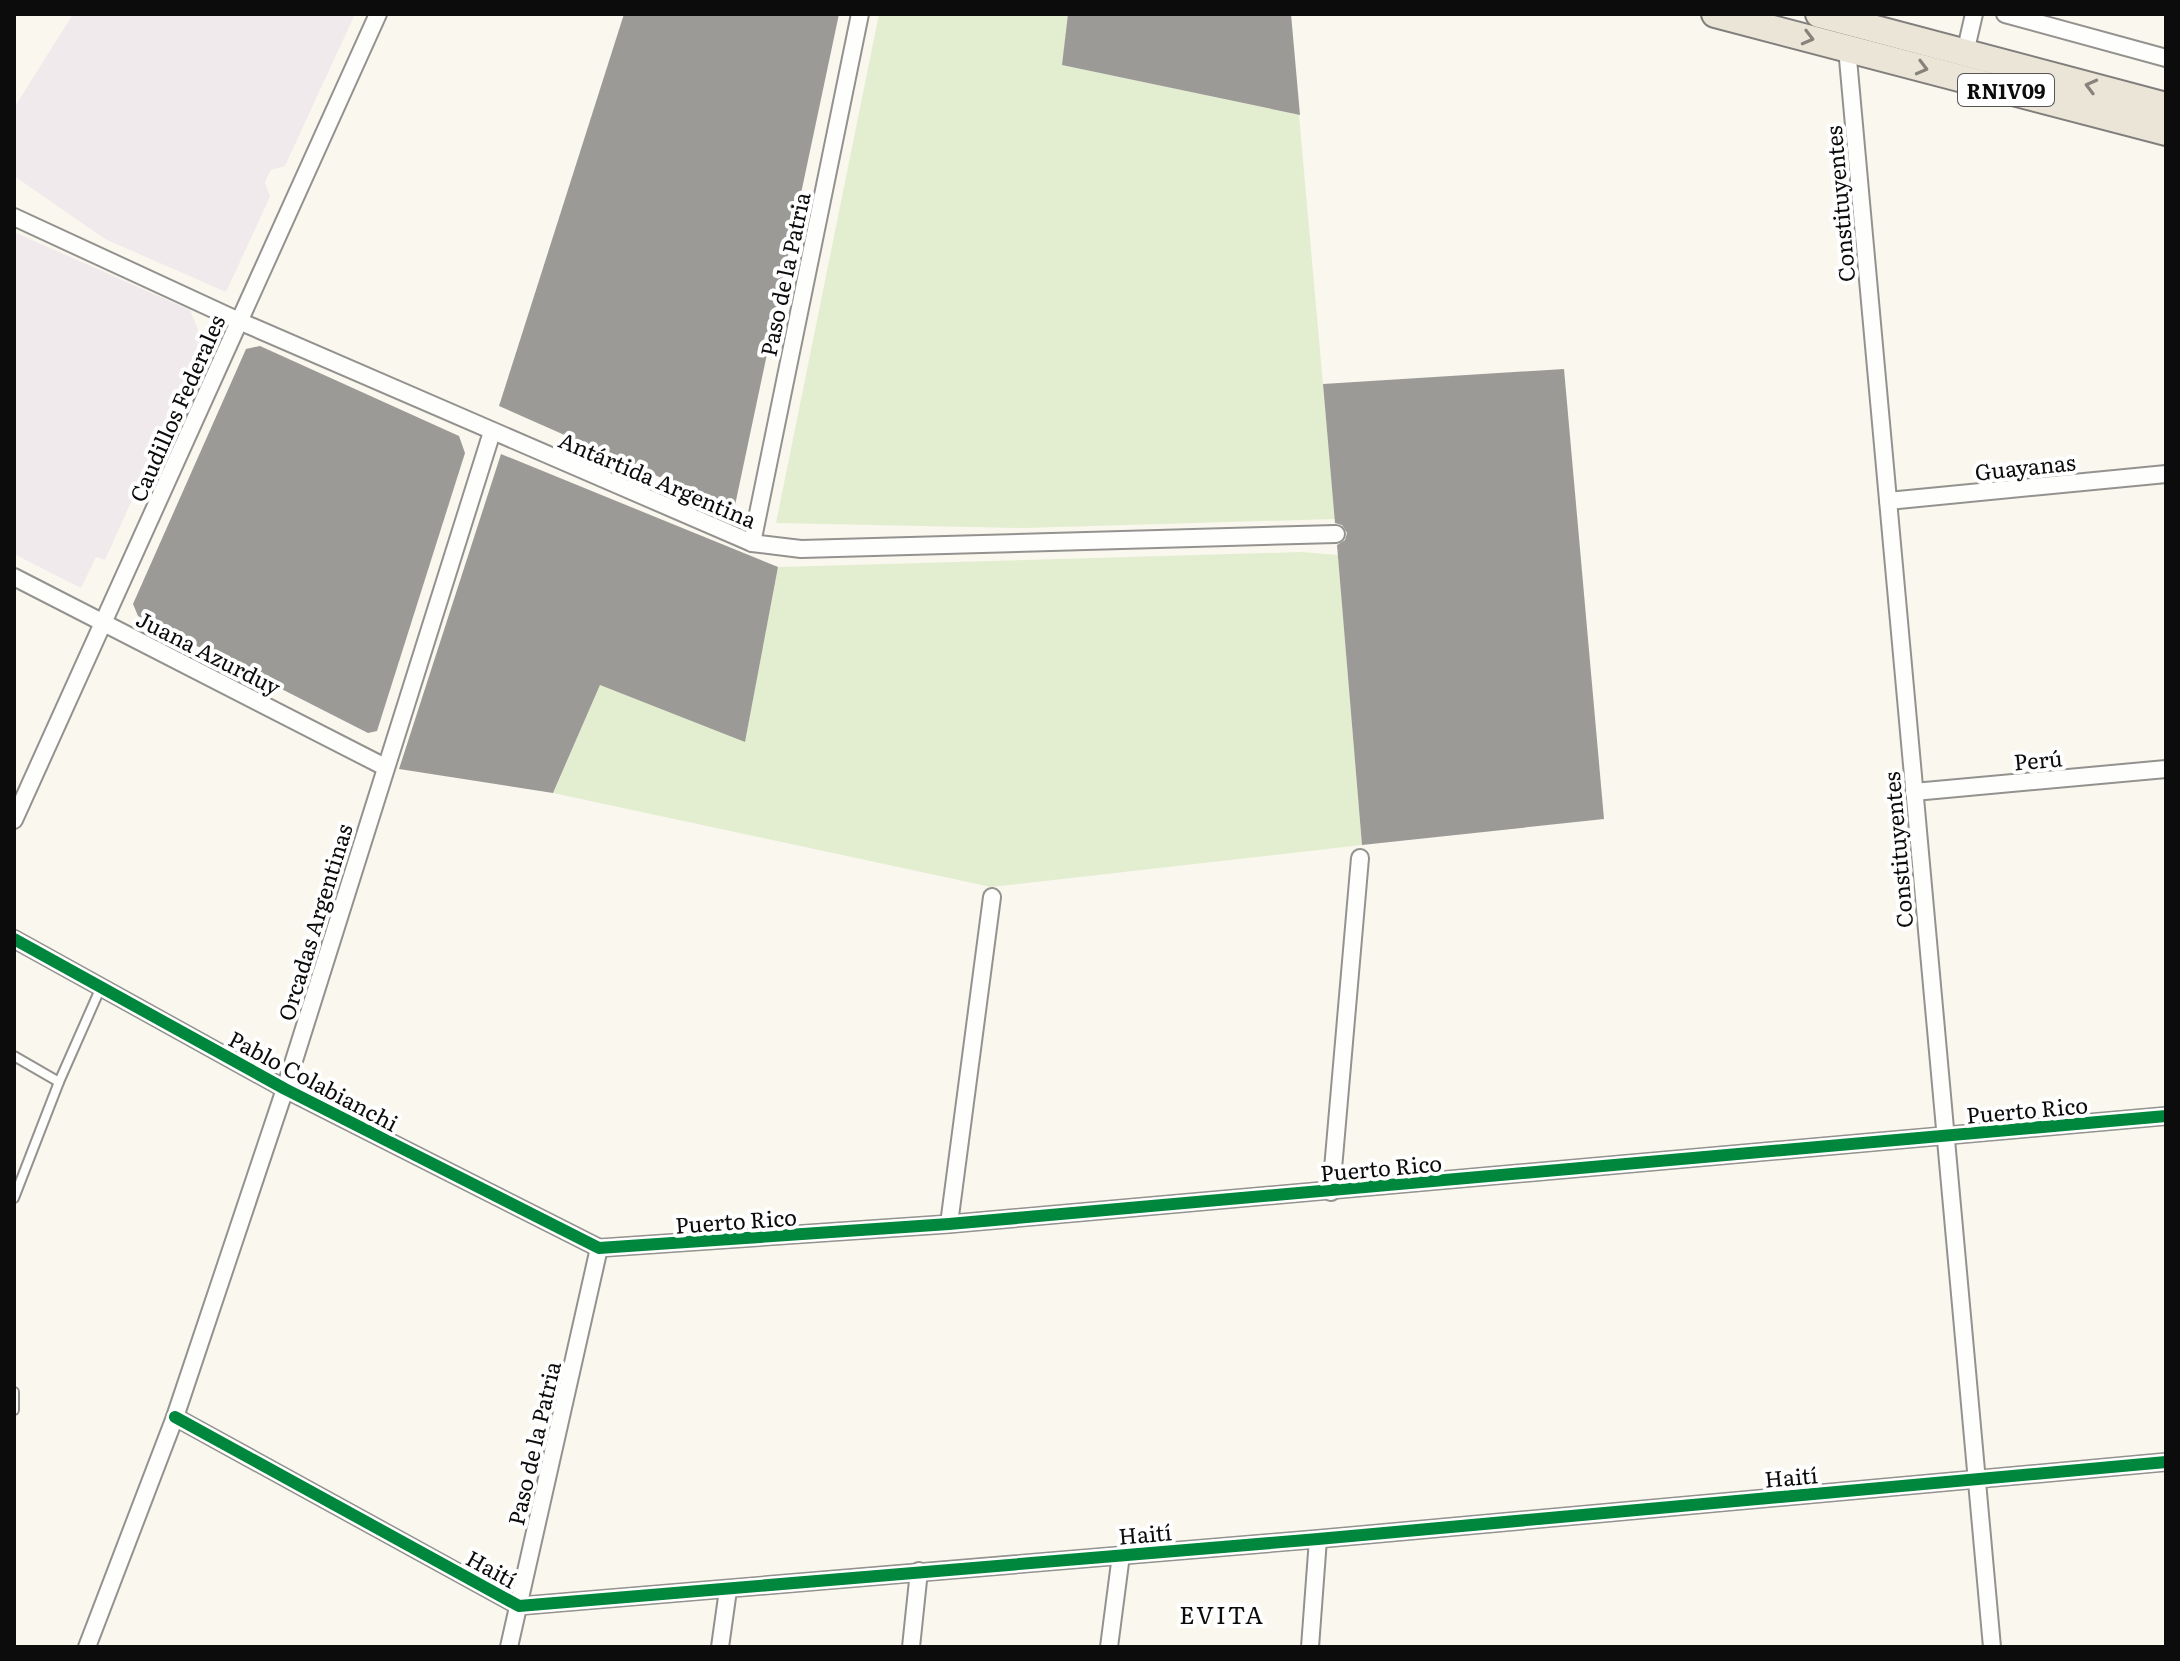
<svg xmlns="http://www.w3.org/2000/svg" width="2180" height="1661" font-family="Literata,serif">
<rect width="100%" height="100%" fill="#faf7ef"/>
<g fill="#f1eaec">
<polygon points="73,14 355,14 285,166 271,170 265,182 270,197 226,292 105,239 14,176 14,108"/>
<polygon points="14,232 190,310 203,342 105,560 96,557 81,588 14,554"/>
</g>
<g fill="#e3eed0">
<polygon points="879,14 1068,14 1063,65 1299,115 1335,519 1024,528 776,523"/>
<polygon points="1302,552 1338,555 1362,845 991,887 553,793 600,685 745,741 778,567"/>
</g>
<g fill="#9c9a96">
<polygon points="624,14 839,14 734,510 499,406"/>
<polygon points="1068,14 1291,14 1300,115 1062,65"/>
<polygon points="260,346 459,436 465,453 377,731 368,733 138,616 133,604 246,349"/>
<polygon points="1564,369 1604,819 1362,845 1337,545 1345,540 1347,533 1342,525 1335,523 1323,384"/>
<polygon points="501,454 778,567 745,742 600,685 553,793 399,769"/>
</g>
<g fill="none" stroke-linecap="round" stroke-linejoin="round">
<g stroke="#93928e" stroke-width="12">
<g id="service">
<polyline points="14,1056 59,1082 101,987"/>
<polyline points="14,1198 59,1082"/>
<polyline points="14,1392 14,1410"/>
</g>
</g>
<g stroke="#93928e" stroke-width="20">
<g id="minor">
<polyline points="2005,14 2166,58"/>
<polyline points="1847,48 1992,1647"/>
<polyline points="1965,53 1974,14"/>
<polyline points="14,217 239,321 752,543 801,549 1336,534"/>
<polyline points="1888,501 2166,474"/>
<polyline points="752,543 860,14"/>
<polyline points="14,577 385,767"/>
<polyline points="1914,792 2166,769"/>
<polyline points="14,820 378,14"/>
<polyline points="14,939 285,1089 599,1248 949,1224 2166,1116"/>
<polyline points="1331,1192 1360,858"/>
<polyline points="949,1224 992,897"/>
<polyline points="175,1417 519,1606 1318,1539 2166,1462"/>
<polyline points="87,1647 175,1417 285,1089 492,432"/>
<polyline points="509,1647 599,1248"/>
<polyline points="720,1647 728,1590"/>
<polyline points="911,1647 919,1571"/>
<polyline points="1109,1647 1121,1555"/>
<polyline points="1310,1647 1318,1539"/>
</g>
</g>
<g stroke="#807f7c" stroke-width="30">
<g id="primary">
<polyline points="1715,14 2166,132"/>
<polyline points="1819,14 2166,106"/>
</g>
</g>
<use href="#service" stroke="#fefefd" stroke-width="8"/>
<use href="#minor" stroke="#fefefd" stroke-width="16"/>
<use href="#primary" stroke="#ebe5d8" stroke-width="26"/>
<g stroke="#fff" stroke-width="17">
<g id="cycleway">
<polyline points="14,939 285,1089 599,1248 949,1224 2166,1116"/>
<polyline points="175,1417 519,1606 1318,1539 2166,1462"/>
</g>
</g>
<use href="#cycleway" stroke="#00873e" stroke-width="12"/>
</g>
<defs><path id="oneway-chevron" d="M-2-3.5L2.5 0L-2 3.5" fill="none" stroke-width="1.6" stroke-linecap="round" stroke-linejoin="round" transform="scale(2)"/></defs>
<g stroke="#87837c">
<use href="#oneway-chevron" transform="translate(1808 38) rotate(15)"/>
<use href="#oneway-chevron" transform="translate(1922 68) rotate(15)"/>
<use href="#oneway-chevron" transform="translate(2091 86) rotate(-165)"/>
</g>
<g text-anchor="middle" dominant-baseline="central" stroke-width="8" stroke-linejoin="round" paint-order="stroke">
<rect fill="#fff" stroke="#555" stroke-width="2" x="1958" y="74" width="96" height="32" rx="6"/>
<g font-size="20" font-weight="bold" fill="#0c0c0c">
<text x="2006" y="90">RN1V09</text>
</g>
<g font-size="22" fill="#0c0c0c" stroke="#fff">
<text transform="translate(1839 204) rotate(-95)">Constituyentes</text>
<text transform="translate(784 274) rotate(-78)">Paso de la Patria</text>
<text transform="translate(176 408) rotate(-66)">Caudillos Federales</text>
<text transform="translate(2025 466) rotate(-6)">Guayanas</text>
<text transform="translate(658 479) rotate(23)">Antártida Argentina</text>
<text transform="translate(209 652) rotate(27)">Juana Azurduy</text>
<text transform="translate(2038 759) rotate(-5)">Perú</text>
<text transform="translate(1897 850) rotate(-95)">Constituyentes</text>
<text transform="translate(314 922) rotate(-73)">Orcadas Argentinas</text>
<text transform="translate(314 1080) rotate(28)">Pablo Colabianchi</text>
<text transform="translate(2027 1109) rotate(-5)">Puerto Rico</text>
<text transform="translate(1381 1167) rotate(-5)">Puerto Rico</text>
<text transform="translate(736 1220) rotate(-4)">Puerto Rico</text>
<text transform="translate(533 1443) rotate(-77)">Paso de la Patria</text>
<text transform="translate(1791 1476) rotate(-5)">Haití</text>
<text transform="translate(1145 1533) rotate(-5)">Haití</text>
<text transform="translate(492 1568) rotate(29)">Haití</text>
</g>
<g font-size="24" letter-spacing="2" fill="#0c0c0c" stroke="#fff">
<text x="1222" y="1613">EVITA</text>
</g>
</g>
<rect width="2180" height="1661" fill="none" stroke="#0c0c0c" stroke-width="32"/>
</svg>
